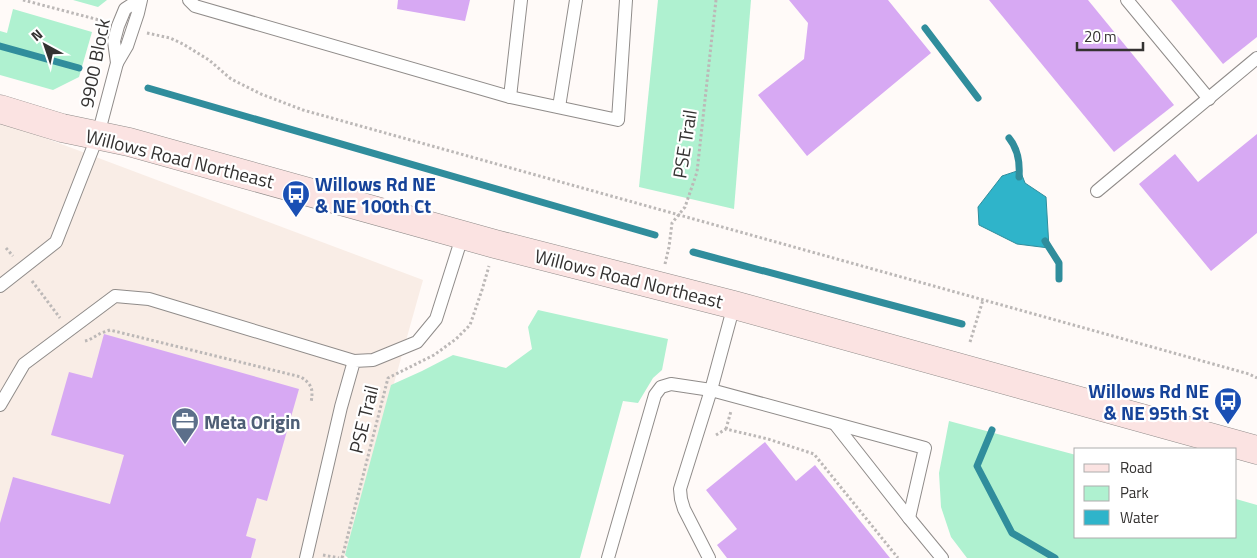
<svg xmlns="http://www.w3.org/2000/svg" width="1257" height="558" font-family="'Titillium Web',sans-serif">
<rect width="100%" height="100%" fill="#fffaf8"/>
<polygon fill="#f9ede6" points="0,121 423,280 345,558 0,558"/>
<g fill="#aff1d0">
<polygon points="73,0 107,0 98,7"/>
<polygon points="658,0 751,0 734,209 639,187"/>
<polygon points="13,9 92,32 79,77 53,90 0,75 0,31 7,33"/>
<polygon points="538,310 668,339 662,370 653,378 638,403 623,401 580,558 348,558 345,555 391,385 422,371 453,355 506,368 532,349 528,327"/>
<polygon points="949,421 1076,455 1076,537 1236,537 1236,499 1257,505 1257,558 967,558 951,537 941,507 939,473"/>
</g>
<polygon fill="#2fb4ca" stroke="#308d9c" points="1020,170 1025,183 1046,197 1049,248 1017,244 979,225 978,207 1002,176"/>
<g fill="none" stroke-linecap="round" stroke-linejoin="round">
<g stroke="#308d9c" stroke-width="7">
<polyline points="925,28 978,98"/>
<polyline points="0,46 79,68"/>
<polyline points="148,88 655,235"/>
<path d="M1009 138C1018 149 1020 164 1019 177"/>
<polyline points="1045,241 1059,263 1059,279"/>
<polyline points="693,252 962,324"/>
<polyline points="992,430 977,466 1012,533 1055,558"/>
</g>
</g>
<g fill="#d7a9f3">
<polygon points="398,0 470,0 465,21 397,9"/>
<polygon points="789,0 888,0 931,53 807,156 758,95 804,59 808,23"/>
<polygon points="989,0 1088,0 1174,105 1114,152"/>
<polygon points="1171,0 1257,0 1257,37 1223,64"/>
<polygon points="1257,134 1257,233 1211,271 1139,184 1175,154 1198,182"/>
<polygon points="104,334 299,389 267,501 257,498 246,536 256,539 251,558 0,558 0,523 13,477 110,504 124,455 51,435 69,372 92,378"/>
<polygon points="765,442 796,481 815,465 890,558 727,558 717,545 737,529 706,490"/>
</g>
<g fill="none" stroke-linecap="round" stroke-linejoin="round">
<g stroke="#908c8a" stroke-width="14">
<g id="service">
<polyline points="189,0 195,6 510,97 618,120 626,0"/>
<polyline points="1127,0 1209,99"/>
<polyline points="117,63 127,46 138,13 141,0"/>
<polyline points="510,97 521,0"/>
<polyline points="559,107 576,0"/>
<polyline points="1097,191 1257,58"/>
<polyline points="0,286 56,242 98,135 117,63 114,41 118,26 125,9 139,0"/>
<polyline points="0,405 24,364 115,296 149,299 354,361"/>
<polyline points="835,424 909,518 942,558"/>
<polyline points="306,558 341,407 354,361 373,360 417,342 436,319 463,234"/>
<polyline points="608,558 655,395 661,387 671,384 711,390 925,448 909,518"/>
<polyline points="709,558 684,509 681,499 680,489 711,390 734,305"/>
</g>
</g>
<g stroke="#908c8a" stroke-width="29">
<polyline id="secondary" points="0,109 62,128 129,142 495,244 734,305 1257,450"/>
</g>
<g stroke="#bcb8b7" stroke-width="3" stroke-dasharray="2.5 2.5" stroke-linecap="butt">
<polyline points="23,0 103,21"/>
<polyline points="147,33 170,38 183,44 209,60 231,79 261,94 303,110 1249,374 1257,378"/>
<polyline points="6,248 13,256"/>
<polyline points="665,264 669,247 672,223 685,207 697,172 716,0"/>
<polyline points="32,281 60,318"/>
<path d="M85 341 89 340 101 333 110 330 301 377C313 385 313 390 311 403"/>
<polyline points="970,342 983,300"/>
<polyline points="726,429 731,411"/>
<polyline points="716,435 726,429 768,439 814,454 898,558"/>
<polyline points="323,555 339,558"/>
<polyline points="342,558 388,378 434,355 456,339 470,325 482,290 489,266"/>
</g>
<use href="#service" stroke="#fff" stroke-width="12"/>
<use href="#secondary" stroke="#fbe3e2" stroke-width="28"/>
</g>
<defs>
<g id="bus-pin" transform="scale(1.4375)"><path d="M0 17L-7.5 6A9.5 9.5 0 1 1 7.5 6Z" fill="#1a4fb4" stroke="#fff"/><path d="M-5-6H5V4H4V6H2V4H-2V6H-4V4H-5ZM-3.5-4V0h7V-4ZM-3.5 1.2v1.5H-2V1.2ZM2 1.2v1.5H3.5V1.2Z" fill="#fff"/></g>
<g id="office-pin" transform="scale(1.4375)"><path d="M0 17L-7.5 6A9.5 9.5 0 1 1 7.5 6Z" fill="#5c6f8a" stroke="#fff"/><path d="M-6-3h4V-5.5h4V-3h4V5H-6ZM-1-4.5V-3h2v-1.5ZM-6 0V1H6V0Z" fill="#fff"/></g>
</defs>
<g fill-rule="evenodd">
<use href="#bus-pin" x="296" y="194"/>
<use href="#bus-pin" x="1228" y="401"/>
<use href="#office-pin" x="185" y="421"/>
</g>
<g text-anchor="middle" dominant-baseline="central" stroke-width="4.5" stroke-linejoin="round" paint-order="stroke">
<g font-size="19" fill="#343231" stroke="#fff">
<text transform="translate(94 63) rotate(-79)">9900 Block</text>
<text transform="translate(684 144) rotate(-81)">PSE Trail</text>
<text transform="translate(180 158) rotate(14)">Willows Road Northeast</text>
<text transform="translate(629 278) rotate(14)">Willows Road Northeast</text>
<text transform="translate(363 419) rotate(-76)">PSE Trail</text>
</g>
<g font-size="19" font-weight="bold" fill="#164399" stroke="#fff" text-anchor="start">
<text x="315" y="183">Willows Rd NE<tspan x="315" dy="22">&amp; NE 100th Ct</tspan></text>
<text x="1209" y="390" text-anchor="end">Willows Rd NE<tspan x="1209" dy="22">&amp; NE 95th St</tspan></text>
</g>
<g font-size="19" font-weight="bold" fill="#4e5e75" stroke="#fff" text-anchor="start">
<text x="204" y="421">Meta Origin</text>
</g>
</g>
<rect x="1074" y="448" width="162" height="90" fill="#ffffff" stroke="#aeadad"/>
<rect x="1084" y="464" width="25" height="8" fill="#fbe3e2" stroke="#aeadad"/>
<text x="1120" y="473" font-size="15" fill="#343231">Road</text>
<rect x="1084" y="486" width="25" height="15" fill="#aff1d0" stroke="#aeadad"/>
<text x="1120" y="498" font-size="15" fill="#343231">Park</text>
<rect x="1084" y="510" width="25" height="15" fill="#2fb4ca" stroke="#aeadad"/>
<text x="1120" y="523" font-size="15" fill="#343231">Water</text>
<g transform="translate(45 45) rotate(320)" stroke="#ffffff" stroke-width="4" paint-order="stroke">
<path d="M0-4L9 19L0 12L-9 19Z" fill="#343231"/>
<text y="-8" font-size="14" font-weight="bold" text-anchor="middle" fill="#343231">N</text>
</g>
<path d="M1077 42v8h66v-8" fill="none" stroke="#343231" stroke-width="2.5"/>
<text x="1084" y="42" font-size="15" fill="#343231" stroke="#ffffff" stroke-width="4" paint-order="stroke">20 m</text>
</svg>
